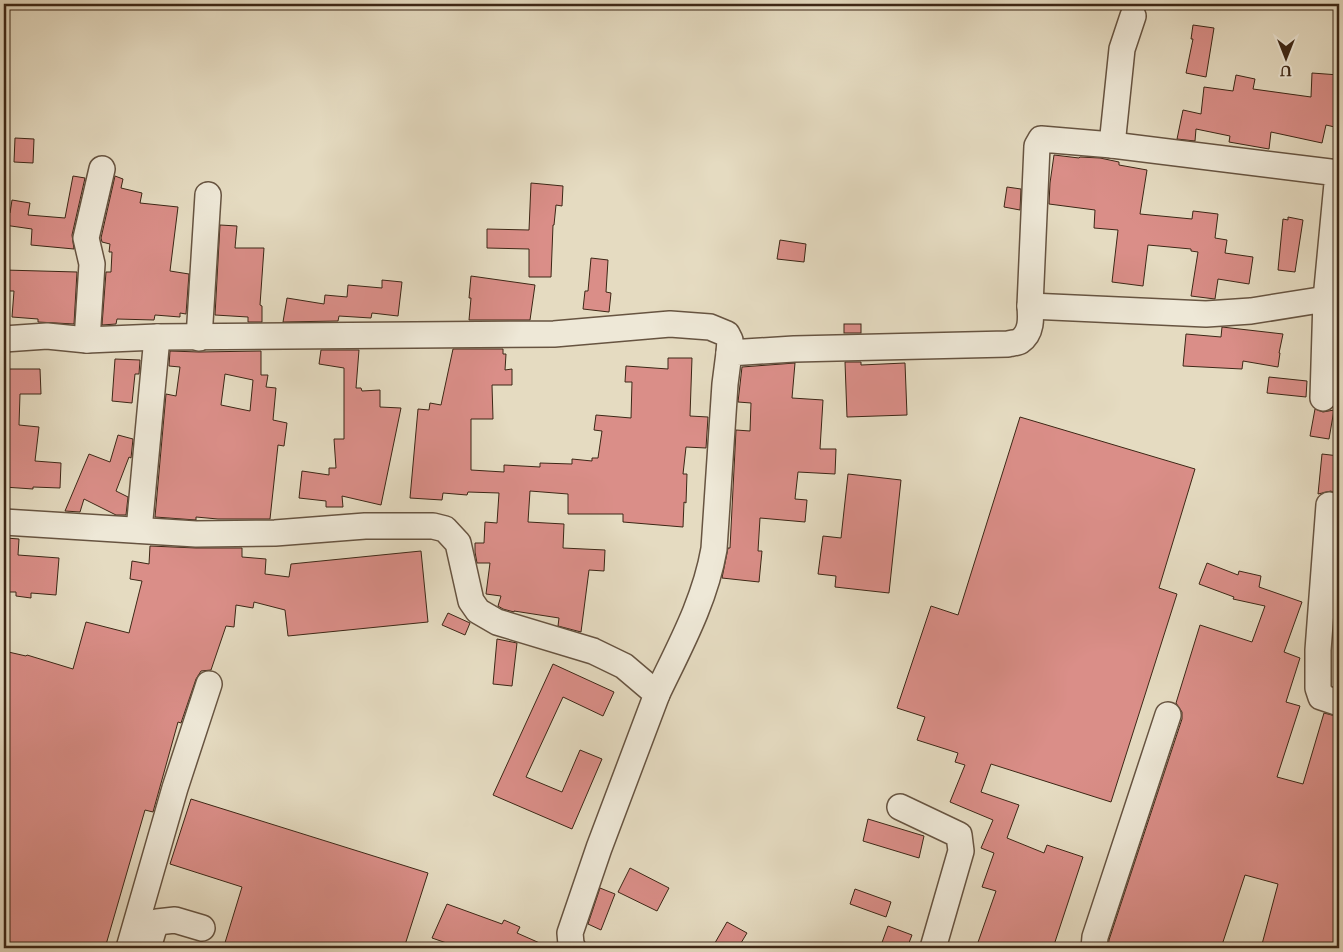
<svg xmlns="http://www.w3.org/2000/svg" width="1343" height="952" font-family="'IM FELL Double Pica',serif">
<rect width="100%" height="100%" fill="#e5dbc1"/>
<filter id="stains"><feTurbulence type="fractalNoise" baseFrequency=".004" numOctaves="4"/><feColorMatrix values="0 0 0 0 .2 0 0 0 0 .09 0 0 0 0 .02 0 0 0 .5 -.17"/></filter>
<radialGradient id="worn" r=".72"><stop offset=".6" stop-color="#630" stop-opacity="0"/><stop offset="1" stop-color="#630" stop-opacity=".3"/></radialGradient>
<g fill="#da8e88" stroke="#3d2716" fill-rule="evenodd">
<polygon points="1193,25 1214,28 1206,77 1186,73 1193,39 1191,39"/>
<polygon points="1312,73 1339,75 1339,128 1326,125 1322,143 1271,132 1269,149 1229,142 1230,136 1196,129 1195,141 1177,139 1183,110 1201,114 1204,87 1233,91 1236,75 1255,79 1253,89 1311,97"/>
<polygon points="15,138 34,139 33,163 14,162"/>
<polygon points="1054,155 1079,158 1080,157 1100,158 1119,162 1119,165 1147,170 1140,214 1192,219 1193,211 1218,214 1215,238 1227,240 1225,253 1253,257 1249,284 1218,279 1215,299 1191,296 1198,252 1191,251 1191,249 1148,245 1143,286 1112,282 1118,230 1094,228 1095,210 1049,204 1050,183"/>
<polygon points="73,176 85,178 72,235 74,249 31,245 32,229 4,225 4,213 10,213 12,200 30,203 28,215 65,218"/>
<polygon points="115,176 123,179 121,188 142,193 140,203 178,207 170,271 189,274 186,314 180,313 180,317 155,315 154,320 117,319 116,324 102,325 106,272 111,272 112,252 109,252 110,244 102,242 101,238"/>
<polygon points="531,183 563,186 562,206 556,205 554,225 553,225 551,277 529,277 529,249 487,248 487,229 529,230"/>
<polygon points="1007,187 1021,189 1020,210 1004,207"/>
<polygon points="1288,217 1303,220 1295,272 1278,270 1283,219 1288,220"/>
<polygon points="220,225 237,226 235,248 264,248 260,305 262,306 262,322 248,322 248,317 215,315"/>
<polygon points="780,240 806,244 804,262 777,259"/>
<polygon points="591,258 608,260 606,292 611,293 609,312 583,309 585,291 588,291"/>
<polygon points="4,270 77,272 74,324 38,322 38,319 12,317 14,291 4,291"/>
<polygon points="471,276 535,285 530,320 469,320 471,298 469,298"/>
<polygon points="382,280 402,282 398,316 372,313 371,318 339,316 338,321 283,322 287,298 324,304 325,295 347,297 348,285 382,288"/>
<rect x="844" y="324" width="17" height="9"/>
<polygon points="1222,327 1283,334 1279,353 1280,353 1278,367 1243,361 1242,369 1183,366 1186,334 1221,337"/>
<polygon points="453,349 503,349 503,354 506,354 505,370 512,369 512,385 492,385 493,419 471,419 471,470 504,472 504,465 540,467 540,463 572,464 572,459 592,461 592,458 598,458 602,431 594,430 596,415 631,418 632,382 625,382 626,366 668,369 668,358 692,358 690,416 708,417 706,448 686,447 683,474 687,474 686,503 684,502 683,527 623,522 623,514 568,514 568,494 530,491 528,522 564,524 563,548 605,550 604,571 589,570 581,632 558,626 559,618 514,611 514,612 503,609 498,606 501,596 486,594 490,563 477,563 475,552 475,543 484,543 485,522 497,523 499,493 468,492 467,495 443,493 442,500 410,498 418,409 429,410 430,403 441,405"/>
<polygon points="321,350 359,350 356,388 361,388 362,391 380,390 380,407 401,408 381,505 342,496 343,507 326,507 326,501 299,498 302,471 329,475 329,468 336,468 334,439 344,439 344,368 319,364"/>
<path d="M170 351 199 352 261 351V375H268L266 387 276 388 273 420 287 423 284 446 278 445 270 519H218L196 517V520L155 517 166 394 176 396 180 367 169 366ZM225 374 253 380 250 411 221 405Z"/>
<polygon points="115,359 140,360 139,374 135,374 132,403 112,401"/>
<polygon points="845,362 861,362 861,365 905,363 907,415 847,417"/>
<polygon points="795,363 792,398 823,400 820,449 836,449 835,474 798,472 795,499 807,500 805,522 760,518 758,551 762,551 759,582 722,578 728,548 730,548 736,430 750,431 751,403 738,402 742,367"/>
<polygon points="4,369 40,369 41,394 20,394 19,425 39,427 35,461 61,463 60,488 33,487 33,489 4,487"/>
<polygon points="1269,377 1307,381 1306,397 1267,393"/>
<polygon points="1315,409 1323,412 1334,410 1329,439 1310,436"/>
<polygon points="1020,417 1195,469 1159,588 1177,594 1111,802 991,764 981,792 1019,805 1007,838 1044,853 1047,845 1083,857 1053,948 976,948 996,891 982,887 994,853 981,848 993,820 950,802 965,765 955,762 958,753 917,740 925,717 897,708 931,606 958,615"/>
<polygon points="118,435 133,439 131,458 129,457 116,491 128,497 126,515 116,515 84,499 80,512 65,511 89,454 110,462"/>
<polygon points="1322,454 1339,456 1339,496 1331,491 1318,494"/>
<polygon points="848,474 901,480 889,593 835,587 836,576 818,574 823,536 841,538"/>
<polygon points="6,538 19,539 18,555 59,558 56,595 31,593 31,598 16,596 16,592 4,592 4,556"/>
<polygon points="150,546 196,548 242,548 242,557 266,559 265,574 289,577 291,564 421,551 428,622 288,636 285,610 254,602 253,608 236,605 234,627 226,626 211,670 201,671 196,679 181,723 178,722 153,812 145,810 105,948 4,948 4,700 8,681 4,680 4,651 26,656 27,655 73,669 86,622 129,633 142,581 130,579 132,561 149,564"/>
<polygon points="1207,563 1238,575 1239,571 1261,576 1259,587 1302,602 1284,652 1300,658 1286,702 1300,706 1277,777 1303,784 1324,713 1339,717 1339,948 1261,948 1278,884 1245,875 1221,948 1108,948 1109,940 1182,719 1182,712 1176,703 1200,625 1252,642 1265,606 1233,599 1234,597 1199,584"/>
<polygon points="448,613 470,623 465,635 442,625"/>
<polygon points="497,639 517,643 512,686 493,684"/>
<polygon points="553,664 614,692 603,716 563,697 526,777 562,792 580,750 602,759 572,829 493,795"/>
<polygon points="191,799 428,873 404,948 232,948 224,946 242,887 170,864"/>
<polygon points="868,819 924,836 919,858 863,841"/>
<polygon points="630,868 669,888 657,911 618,892"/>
<polygon points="600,888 615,894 601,930 588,924"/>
<polygon points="855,889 891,902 886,917 850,904"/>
<polygon points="447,904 502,924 504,920 520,927 517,933 551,948 461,948 432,938"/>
<polygon points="727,922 747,933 738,948 712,948"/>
<polygon points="888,926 912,935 907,948 880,948"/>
</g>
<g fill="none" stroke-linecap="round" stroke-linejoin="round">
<g stroke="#675441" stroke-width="28">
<g id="minor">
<polyline points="1112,145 1122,49 1133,16"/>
<polyline points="1030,306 1206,314 1251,311 1326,299 1323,398"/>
<polyline points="199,338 208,195"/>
<polyline points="4,339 47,336 87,340 157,337 554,334 670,324 710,327 727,334 730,340 729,353"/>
<polyline points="87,340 92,264 86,238 102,169"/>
<polyline points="1329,505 1318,650 1318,688 1321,697 1339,703"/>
<polyline points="4,522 196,534 275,533 365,526 433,526 445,529 458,543 471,601 478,611 497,622 593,651 624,666 657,694 599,848 570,933 571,944 573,948"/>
<polyline points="139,530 157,337"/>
<path d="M657 694C680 646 705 601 714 549L725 384 729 353 794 349 1008 344C1011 343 1017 343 1020 341 1032 333 1031 318 1030 306L1037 146 1041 139 1112 145 1338 173 1326 299 1339 298"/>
<polyline points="900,807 959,835 961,851 933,948"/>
<polyline points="129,948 175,788 209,684"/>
<polyline points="148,948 153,931 157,922 175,920 202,928"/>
<polyline points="1094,948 1095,937 1168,715"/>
</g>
</g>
<use href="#minor" stroke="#eee8d7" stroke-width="25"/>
</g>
<rect width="1343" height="952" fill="none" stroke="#e5dbc1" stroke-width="20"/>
<rect x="5" y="5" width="1333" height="942" fill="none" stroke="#3d2716" stroke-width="2.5"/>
<rect x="10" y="10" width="1323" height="932" fill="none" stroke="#3d2716"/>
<g transform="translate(1286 58) rotate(180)" stroke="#eee8d7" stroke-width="4" paint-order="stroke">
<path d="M0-4L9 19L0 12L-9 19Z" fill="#3d2716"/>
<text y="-8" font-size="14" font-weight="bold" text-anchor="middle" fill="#3d2716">U</text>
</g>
<rect width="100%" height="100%" filter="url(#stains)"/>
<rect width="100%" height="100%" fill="url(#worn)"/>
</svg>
